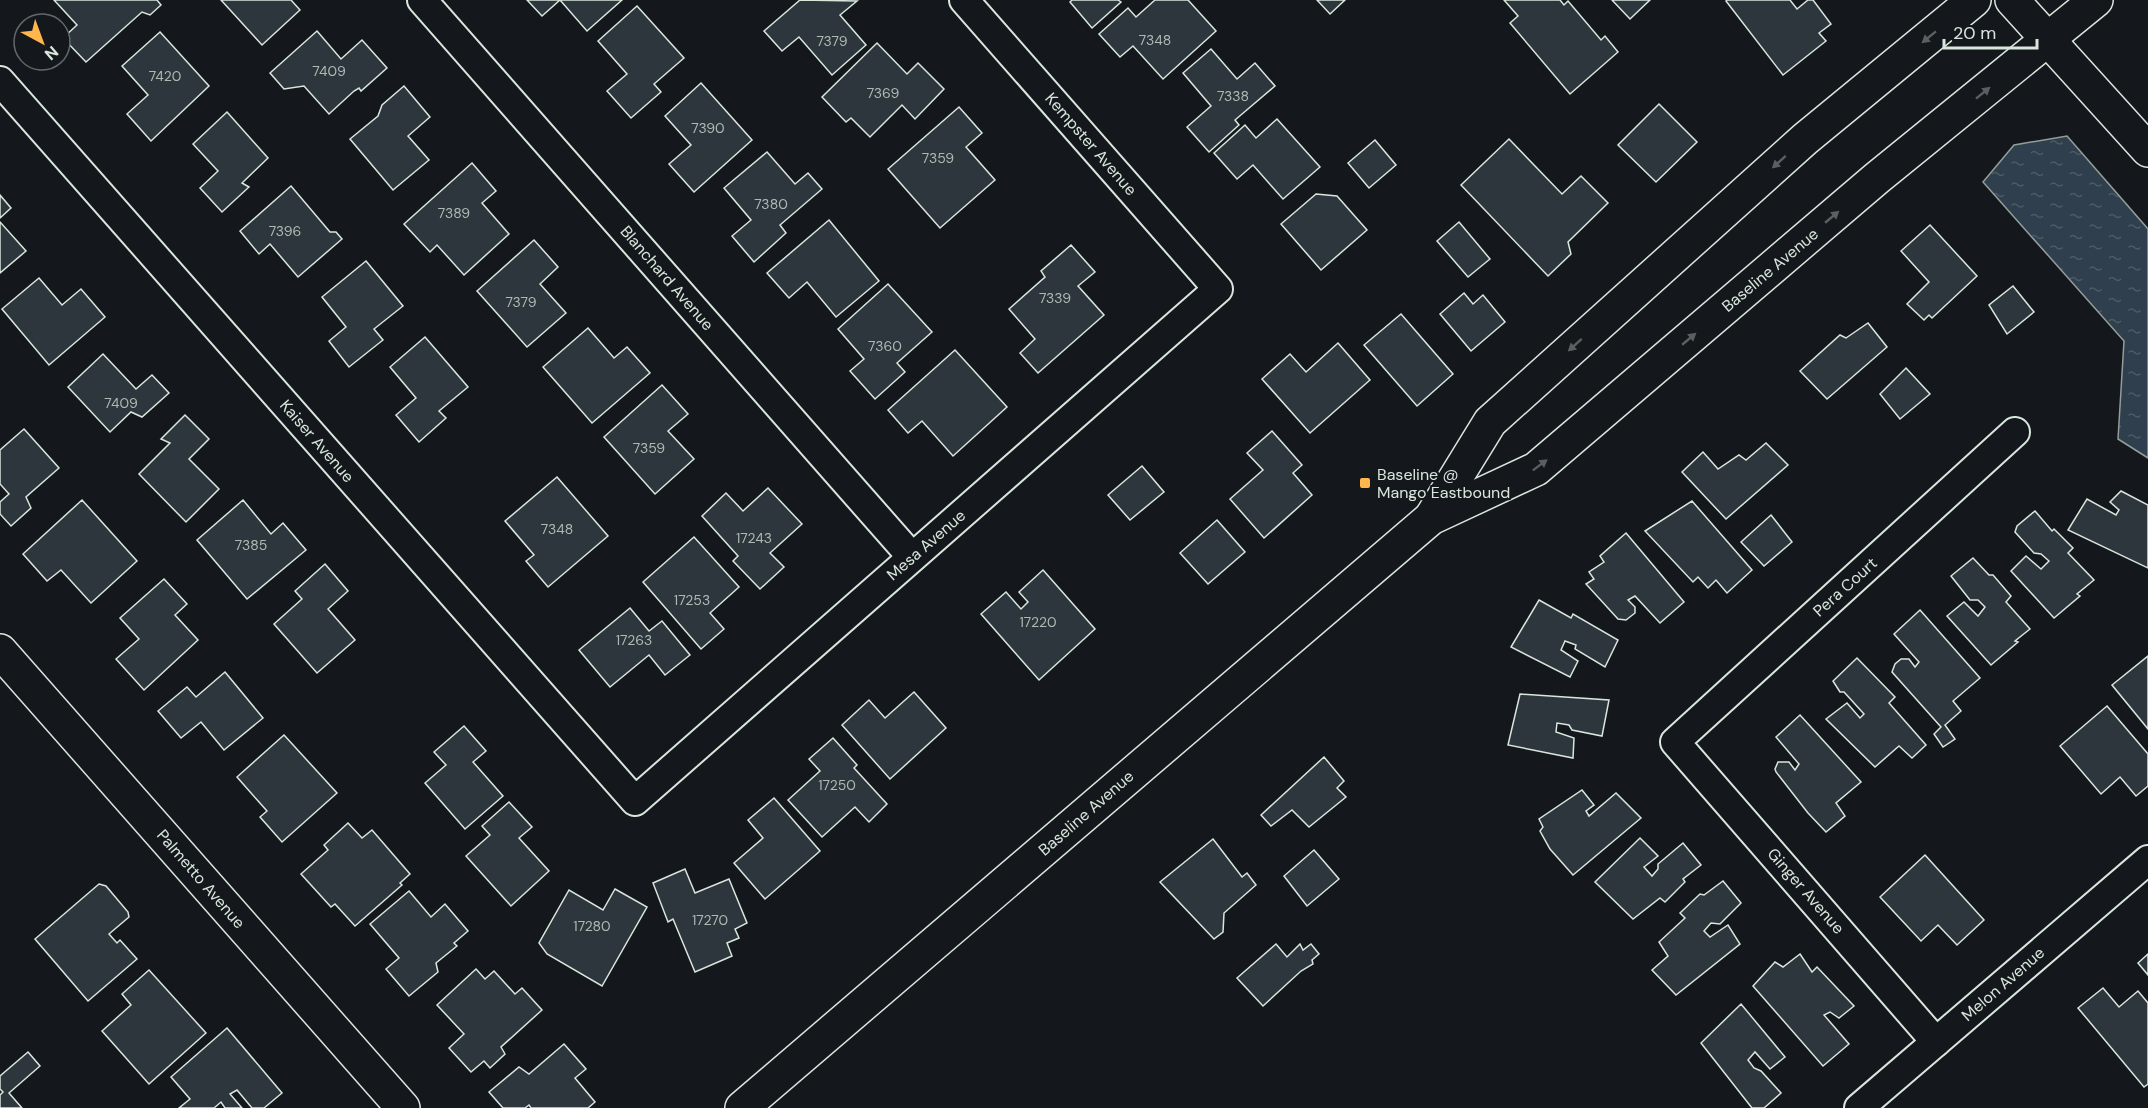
<svg xmlns="http://www.w3.org/2000/svg" width="2148" height="1108" font-family="'DM Sans',sans-serif">
<defs>
<pattern id="water-ripples" width="26" height="14" patternUnits="userSpaceOnUse" patternTransform="scale(1.5)"><rect width="26" height="14" fill="#2f3f4d"/><path d="M2 4q2-2 4 0t4 0M15 11q2-2 4 0t4 0" fill="none" stroke="#4c5b66"/></pattern>
</defs>
<rect width="100%" height="100%" fill="#14181c"/>
<polygon fill="url(#water-ripples)" stroke="#939e99" stroke-width="1.5" points="2067,136 2148,229 2148,458 2118,439 2124,341 1983,182 2014,145"/>
<g fill="#2c363c" stroke="#d8e6dc" stroke-width="1.5">
<polygon points="54,0 157,0 161,5 150,15 142,12 86,62 63,38 77,25"/>
<polygon points="221,0 291,0 300,10 262,45"/>
<polygon points="527,0 622,0 587,31 560,0 542,16"/>
<polygon points="800,0 857,1 840,15 866,45 832,75 799,37 782,51 764,31"/>
<polygon points="1072,0 1118,0 1121,2 1092,28 1070,2"/>
<polygon points="1155,0 1188,0 1216,31 1163,79 1133,46 1120,57 1099,34 1128,8 1136,17"/>
<polygon points="1317,0 1345,0 1330,14"/>
<polygon points="1504,0 1560,0 1564,5 1568,1 1601,40 1605,36 1618,52 1570,94 1510,23 1518,16"/>
<polygon points="1612,0 1650,0 1630,19"/>
<polygon points="1727,0 1790,0 1797,9 1808,0 1813,0 1831,24 1819,33 1826,41 1783,75 1726,1"/>
<polygon points="637,6 684,58 654,84 661,92 631,118 607,91 627,74 598,41"/>
<polygon points="317,31 341,59 362,40 387,68 361,91 359,88 354,91 329,114 304,86 284,89 270,73"/>
<polygon points="160,32 209,86 151,141 127,114 148,95 122,66"/>
<polygon points="877,43 907,74 918,63 944,89 915,119 902,105 870,137 851,118 846,122 822,97"/>
<polygon points="1211,49 1237,79 1255,63 1275,86 1235,120 1239,125 1209,152 1187,127 1211,106 1183,73"/>
<polygon points="701,83 752,140 694,192 669,164 691,145 665,116"/>
<polygon points="404,86 430,117 408,136 429,160 393,190 350,139 378,116 382,105"/>
<polygon points="1659,104 1697,142 1656,182 1618,145"/>
<polygon points="959,107 982,133 966,147 995,180 940,228 888,169"/>
<polygon points="227,112 268,158 242,183 249,187 222,212 200,188 218,171 193,144"/>
<polygon points="1277,119 1320,167 1283,199 1253,165 1237,179 1214,153 1245,125 1256,138"/>
<polygon points="1509,139 1562,194 1581,176 1608,203 1568,242 1571,254 1548,276 1461,185"/>
<polygon points="1375,140 1396,165 1369,188 1348,163"/>
<polygon points="767,152 795,184 808,173 822,189 780,225 786,233 754,262 732,236 751,220 724,188"/>
<polygon points="472,163 496,191 482,203 509,234 464,275 437,245 430,252 404,224"/>
<polygon points="291,186 330,232 336,232 342,239 298,277 270,244 259,254 240,231"/>
<polygon points="1316,194 1337,196 1367,230 1321,270 1281,224"/>
<polygon points="0,195 11,208 0,218"/>
<polygon points="829,220 879,281 836,317 807,282 789,298 767,273"/>
<polygon points="0,222 26,251 0,273"/>
<polygon points="1459,222 1490,259 1468,277 1437,241"/>
<polygon points="1930,225 1977,276 1932,318 1929,315 1924,320 1907,304 1929,282 1901,251"/>
<polygon points="534,240 558,267 540,284 566,313 527,347 477,291"/>
<polygon points="1071,245 1095,272 1078,286 1104,315 1038,373 1020,353 1035,339 1009,309 1045,277 1041,271"/>
<polygon points="366,261 403,306 374,329 383,340 349,367 329,341 346,327 322,297"/>
<polygon points="39,278 62,305 81,289 105,317 49,365 2,309"/>
<polygon points="888,284 932,332 897,363 905,372 875,399 850,371 864,359 838,329"/>
<polygon points="2013,286 2034,312 2007,334 1989,305"/>
<polygon points="1464,293 1473,304 1483,295 1505,322 1471,351 1440,314"/>
<polygon points="1401,314 1453,374 1417,406 1364,345"/>
<polygon points="1868,323 1887,347 1827,399 1800,371 1840,335 1846,338"/>
<polygon points="588,328 614,358 627,347 650,373 592,423 543,367"/>
<polygon points="425,337 468,387 439,411 446,418 419,442 396,415 416,398 390,367"/>
<polygon points="1338,343 1370,380 1310,433 1262,379 1290,354 1306,372"/>
<polygon points="955,350 1007,407 953,456 922,421 908,433 888,410"/>
<polygon points="103,354 136,389 152,375 169,393 142,417 131,412 110,432 68,387"/>
<polygon points="1906,368 1930,394 1900,419 1880,394"/>
<polygon points="662,385 688,414 668,431 694,459 655,494 604,437"/>
<polygon points="185,415 209,439 189,459 219,489 186,522 139,474 170,443 161,439"/>
<polygon points="24,429 59,468 26,497 31,508 11,526 0,514 0,502 9,494 0,484 0,450"/>
<polygon points="1272,431 1302,465 1293,473 1312,495 1264,538 1230,499 1263,470 1247,453"/>
<polygon points="1766,443 1788,465 1726,519 1682,472 1703,452 1718,469 1739,455 1746,460"/>
<polygon points="1142,466 1164,492 1130,520 1108,495"/>
<polygon points="557,477 608,536 548,587 526,561 534,555 505,521"/>
<polygon points="768,488 802,524 770,553 784,567 760,589 733,561 738,556 702,516 726,493 743,511"/>
<polygon points="2121,491 2148,505 2148,568 2068,530 2087,499 2116,515 2119,510 2110,502"/>
<polygon points="82,500 137,561 91,603 61,570 47,581 23,554"/>
<polygon points="243,500 271,534 283,523 306,550 247,599 197,540"/>
<polygon points="1692,501 1752,570 1727,593 1716,580 1708,588 1698,577 1693,582 1645,531"/>
<polygon points="2035,511 2052,531 2054,529 2073,548 2068,553 2094,580 2077,594 2080,596 2054,618 2011,571 2026,556 2041,569 2049,561 2041,554 2034,553 2015,532 2017,526"/>
<polygon points="1771,515 1792,542 1764,566 1741,542"/>
<polygon points="1217,520 1245,552 1208,584 1180,553"/>
<polygon points="1626,533 1684,602 1660,623 1635,596 1628,600 1635,607 1635,613 1626,620 1618,619 1586,584 1594,579 1589,572 1604,562 1600,556"/>
<polygon points="694,537 739,587 710,613 724,629 701,649 643,582"/>
<polygon points="1973,558 1989,575 1993,575 2011,596 2006,602 2030,629 2015,641 2018,642 1991,665 1947,616 1964,602 1978,616 1985,607 1978,600 1970,600 1951,576"/>
<polygon points="325,564 348,591 328,609 355,640 317,673 274,624 302,599 295,591"/>
<polygon points="1043,570 1095,629 1039,680 981,614 1006,592 1021,609 1028,602 1019,592"/>
<polygon points="164,579 187,604 175,615 198,640 144,690 116,659 139,639 120,618"/>
<polygon points="1539,600 1571,618 1573,614 1618,640 1605,667 1575,649 1576,645 1565,641 1561,650 1578,661 1570,677 1511,647"/>
<polygon points="630,608 649,631 662,621 690,655 665,675 649,655 610,687 579,650"/>
<polygon points="1920,610 1980,678 1953,701 1961,711 1945,725 1955,739 1943,747 1934,734 1941,727 1892,672 1895,664 1901,659 1909,659 1915,667 1919,662 1894,634"/>
<polygon points="2148,656 2148,729 2112,685"/>
<polygon points="1857,658 1895,697 1889,703 1926,745 1912,758 1899,746 1875,767 1826,719 1847,703 1860,718 1864,714 1844,692 1840,692 1833,681"/>
<polygon points="225,672 263,718 224,750 201,722 181,738 158,711 187,687 196,697"/>
<polygon points="914,692 946,728 890,779 842,725 869,700 885,718"/>
<polygon points="1520,694 1609,700 1602,736 1572,730 1569,725 1557,723 1556,732 1574,738 1573,758 1508,745"/>
<polygon points="2107,706 2148,754 2148,786 2136,796 2120,777 2101,794 2060,746"/>
<polygon points="1800,715 1861,782 1836,803 1845,816 1826,832 1808,813 1776,772 1775,769 1778,762 1789,762 1795,770 1799,764 1776,737"/>
<polygon points="464,726 486,751 473,762 503,796 465,829 425,783 446,765 434,752"/>
<polygon points="284,735 337,793 282,842 260,817 267,811 237,777"/>
<polygon points="833,738 857,765 854,768 887,804 869,822 855,807 822,837 788,800 820,771 809,759"/>
<polygon points="1324,757 1344,781 1337,788 1346,797 1309,827 1292,810 1271,826 1261,815"/>
<polygon points="1582,790 1594,805 1586,811 1589,816 1616,793 1641,818 1573,875 1550,849 1540,831 1543,827 1539,819"/>
<polygon points="774,798 820,851 765,899 734,863 763,838 748,820"/>
<polygon points="509,802 532,827 519,838 549,871 511,906 466,856 490,835 482,826"/>
<polygon points="348,823 362,838 372,830 410,874 400,883 402,885 355,926 335,904 331,907 301,874 328,850 324,845"/>
<polygon points="1640,838 1658,856 1644,867 1652,876 1658,869 1658,864 1683,843 1701,865 1683,879 1685,882 1665,902 1660,898 1633,919 1595,882"/>
<polygon points="1213,839 1242,877 1247,873 1256,885 1224,913 1223,932 1214,939 1160,882"/>
<polygon points="1314,850 1339,879 1307,906 1284,876"/>
<polygon points="1925,855 1984,920 1957,945 1938,925 1921,941 1880,897"/>
<polygon points="685,869 695,893 729,879 747,923 735,929 739,938 727,943 732,956 695,972 673,919 668,922 653,883"/>
<polygon points="1723,881 1741,903 1720,924 1711,923 1704,931 1710,937 1728,925 1740,944 1676,995 1652,970 1668,956 1659,942 1685,918 1680,913 1700,894 1704,895"/>
<polygon points="99,884 106,886 128,912 129,917 109,934 117,943 120,940 137,959 88,1001 35,939"/>
<polygon points="615,889 647,907 602,986 547,954 539,943 569,890 603,910"/>
<polygon points="409,891 431,917 445,904 468,931 454,943 457,946 436,963 438,972 409,996 386,969 399,958 370,924"/>
<polygon points="1276,944 1287,957 1300,944 1303,950 1311,944 1319,954 1312,960 1313,964 1301,971 1263,1006 1237,978"/>
<polygon points="1800,954 1812,972 1817,967 1854,1006 1839,1018 1830,1012 1824,1015 1849,1044 1823,1066 1753,986 1775,962 1783,967"/>
<polygon points="2148,954 2148,975 2138,963"/>
<polygon points="476,969 485,979 494,971 515,994 522,988 542,1010 501,1047 505,1054 490,1068 484,1061 471,1072 449,1048 464,1034 437,1005"/>
<polygon points="149,970 206,1033 149,1084 102,1031 131,1005 122,994"/>
<polygon points="2103,988 2119,1007 2138,991 2148,1003 2148,1084 2144,1087 2078,1008"/>
<polygon points="1741,1004 1785,1057 1770,1069 1755,1052 1748,1060 1754,1068 1761,1071 1781,1093 1764,1108 1752,1108 1701,1043"/>
<polygon points="227,1028 282,1093 264,1108 252,1108 237,1090 230,1094 242,1108 225,1108 221,1102 214,1108 179,1108 190,1099 171,1077"/>
<polygon points="564,1044 586,1069 575,1078 595,1102 588,1108 531,1108 529,1105 525,1108 503,1108 489,1092 519,1067 529,1074"/>
<polygon points="28,1052 40,1066 9,1093 22,1108 0,1108 0,1095 3,1092 0,1089 0,1076"/>
</g>
<g fill="none" stroke-linecap="round" stroke-linejoin="round">
<g stroke="#d8e6dc" stroke-width="32">
<g id="minor">
<polyline points="422,0 912,557"/>
<polyline points="0,81 635,801 1218,289 964,0"/>
<polyline points="1936,1042 1675,742 2015,432"/>
<polyline points="1859,1108 2148,860"/>
</g>
</g>
<g stroke="#d8e6dc" stroke-width="36">
<g id="tertiary">
<polyline points="2012,0 2148,150"/>
<polyline points="0,651 403,1108"/>
</g>
</g>
<g stroke="#d8e6dc" stroke-width="36">
<g id="primary">
<polyline points="1431,518 1490,422 1805,139 1974,0"/>
<polyline points="742,1108 1431,518 1536,469 1877,178 2096,0"/>
</g>
</g>
<use href="#minor" stroke="#14181c" stroke-width="28"/>
<use href="#tertiary" stroke="#14181c" stroke-width="33"/>
<use href="#primary" stroke="#14181c" stroke-width="33"/>
</g>
<defs><path id="oneway-solid" d="M-6-.8H1V-3.2L6.5 0L1 3.2V.8H-6Z" transform="scale(1.5)"/></defs>
<g fill="#59605f">
<use href="#oneway-solid" transform="translate(1929 37) rotate(141)"/>
<use href="#oneway-solid" transform="translate(1983 93) rotate(-39)"/>
<use href="#oneway-solid" transform="translate(1779 162) rotate(138)"/>
<use href="#oneway-solid" transform="translate(1832 217) rotate(-40)"/>
<use href="#oneway-solid" transform="translate(1689 339) rotate(-40)"/>
<use href="#oneway-solid" transform="translate(1575 345) rotate(138)"/>
<use href="#oneway-solid" transform="translate(1540 465) rotate(-37)"/>
</g>
<rect fill="#ffb74d" stroke="#14181c" stroke-width="2" x="1359" y="477" width="12" height="12" rx="3"/>
<g text-anchor="middle" dominant-baseline="central" stroke-width="4.5" stroke-linejoin="round" paint-order="stroke">
<g font-size="14" fill="#adbab4">
<text x="1155" y="40">7348</text>
<text x="832" y="41">7379</text>
<text x="329" y="71">7409</text>
<text x="165" y="76">7420</text>
<text x="883" y="93">7369</text>
<text x="1233" y="96">7338</text>
<text x="708" y="128">7390</text>
<text x="938" y="158">7359</text>
<text x="771" y="204">7380</text>
<text x="454" y="213">7389</text>
<text x="285" y="231">7396</text>
<text x="1055" y="298">7339</text>
<text x="521" y="302">7379</text>
<text x="885" y="346">7360</text>
<text x="121" y="403">7409</text>
<text x="649" y="448">7359</text>
<text x="557" y="529">7348</text>
<text x="754" y="538">17243</text>
<text x="251" y="545">7385</text>
<text x="692" y="600">17253</text>
<text x="1038" y="622">17220</text>
<text x="634" y="640">17263</text>
<text x="837" y="785">17250</text>
<text x="710" y="920">17270</text>
<text x="592" y="926">17280</text>
</g>
<g font-size="16" fill="#d8e6dc" stroke="#14181c">
<text transform="translate(1091 144) rotate(49)">Kempster Avenue</text>
<text transform="translate(1770 270) rotate(-40)">Baseline Avenue</text>
<text transform="translate(667 278) rotate(49)">Blanchard Avenue</text>
<text transform="translate(317 441) rotate(49)">Kaiser Avenue</text>
<text transform="translate(926 545) rotate(-41)">Mesa Avenue</text>
<text transform="translate(1845 587) rotate(-42)">Pera Court</text>
<text transform="translate(1086 813) rotate(-41)">Baseline Avenue</text>
<text transform="translate(201 879) rotate(49)">Palmetto Avenue</text>
<text transform="translate(1806 891) rotate(49)">Ginger Avenue</text>
<text transform="translate(2003 984) rotate(-41)">Melon Avenue</text>
</g>
<g font-size="16" fill="#d8e6dc" stroke="#14181c" text-anchor="start">
<text x="1377" y="474">Baseline @<tspan x="1377" dy="18">Mango Eastbound</tspan></text>
</g>
</g>
<g transform="translate(42 42) rotate(139)"><circle r="28" fill="#14181c" stroke="#626a69" stroke-width="1.5"/>
<path d="M0-4.5L10 22L0 15L-10 22Z" fill="#ffb74d"/>
<text y="-9" font-size="16" font-weight="bold" text-anchor="middle" fill="#d8e6dc">N</text>
</g>
<path d="M1944 39v9h93v-9" fill="none" stroke="#d8e6dc" stroke-width="3"/>
<text x="1953" y="39" font-size="18" fill="#d8e6dc" stroke="#14181c" stroke-width="4.5" paint-order="stroke">20 m</text>
</svg>
